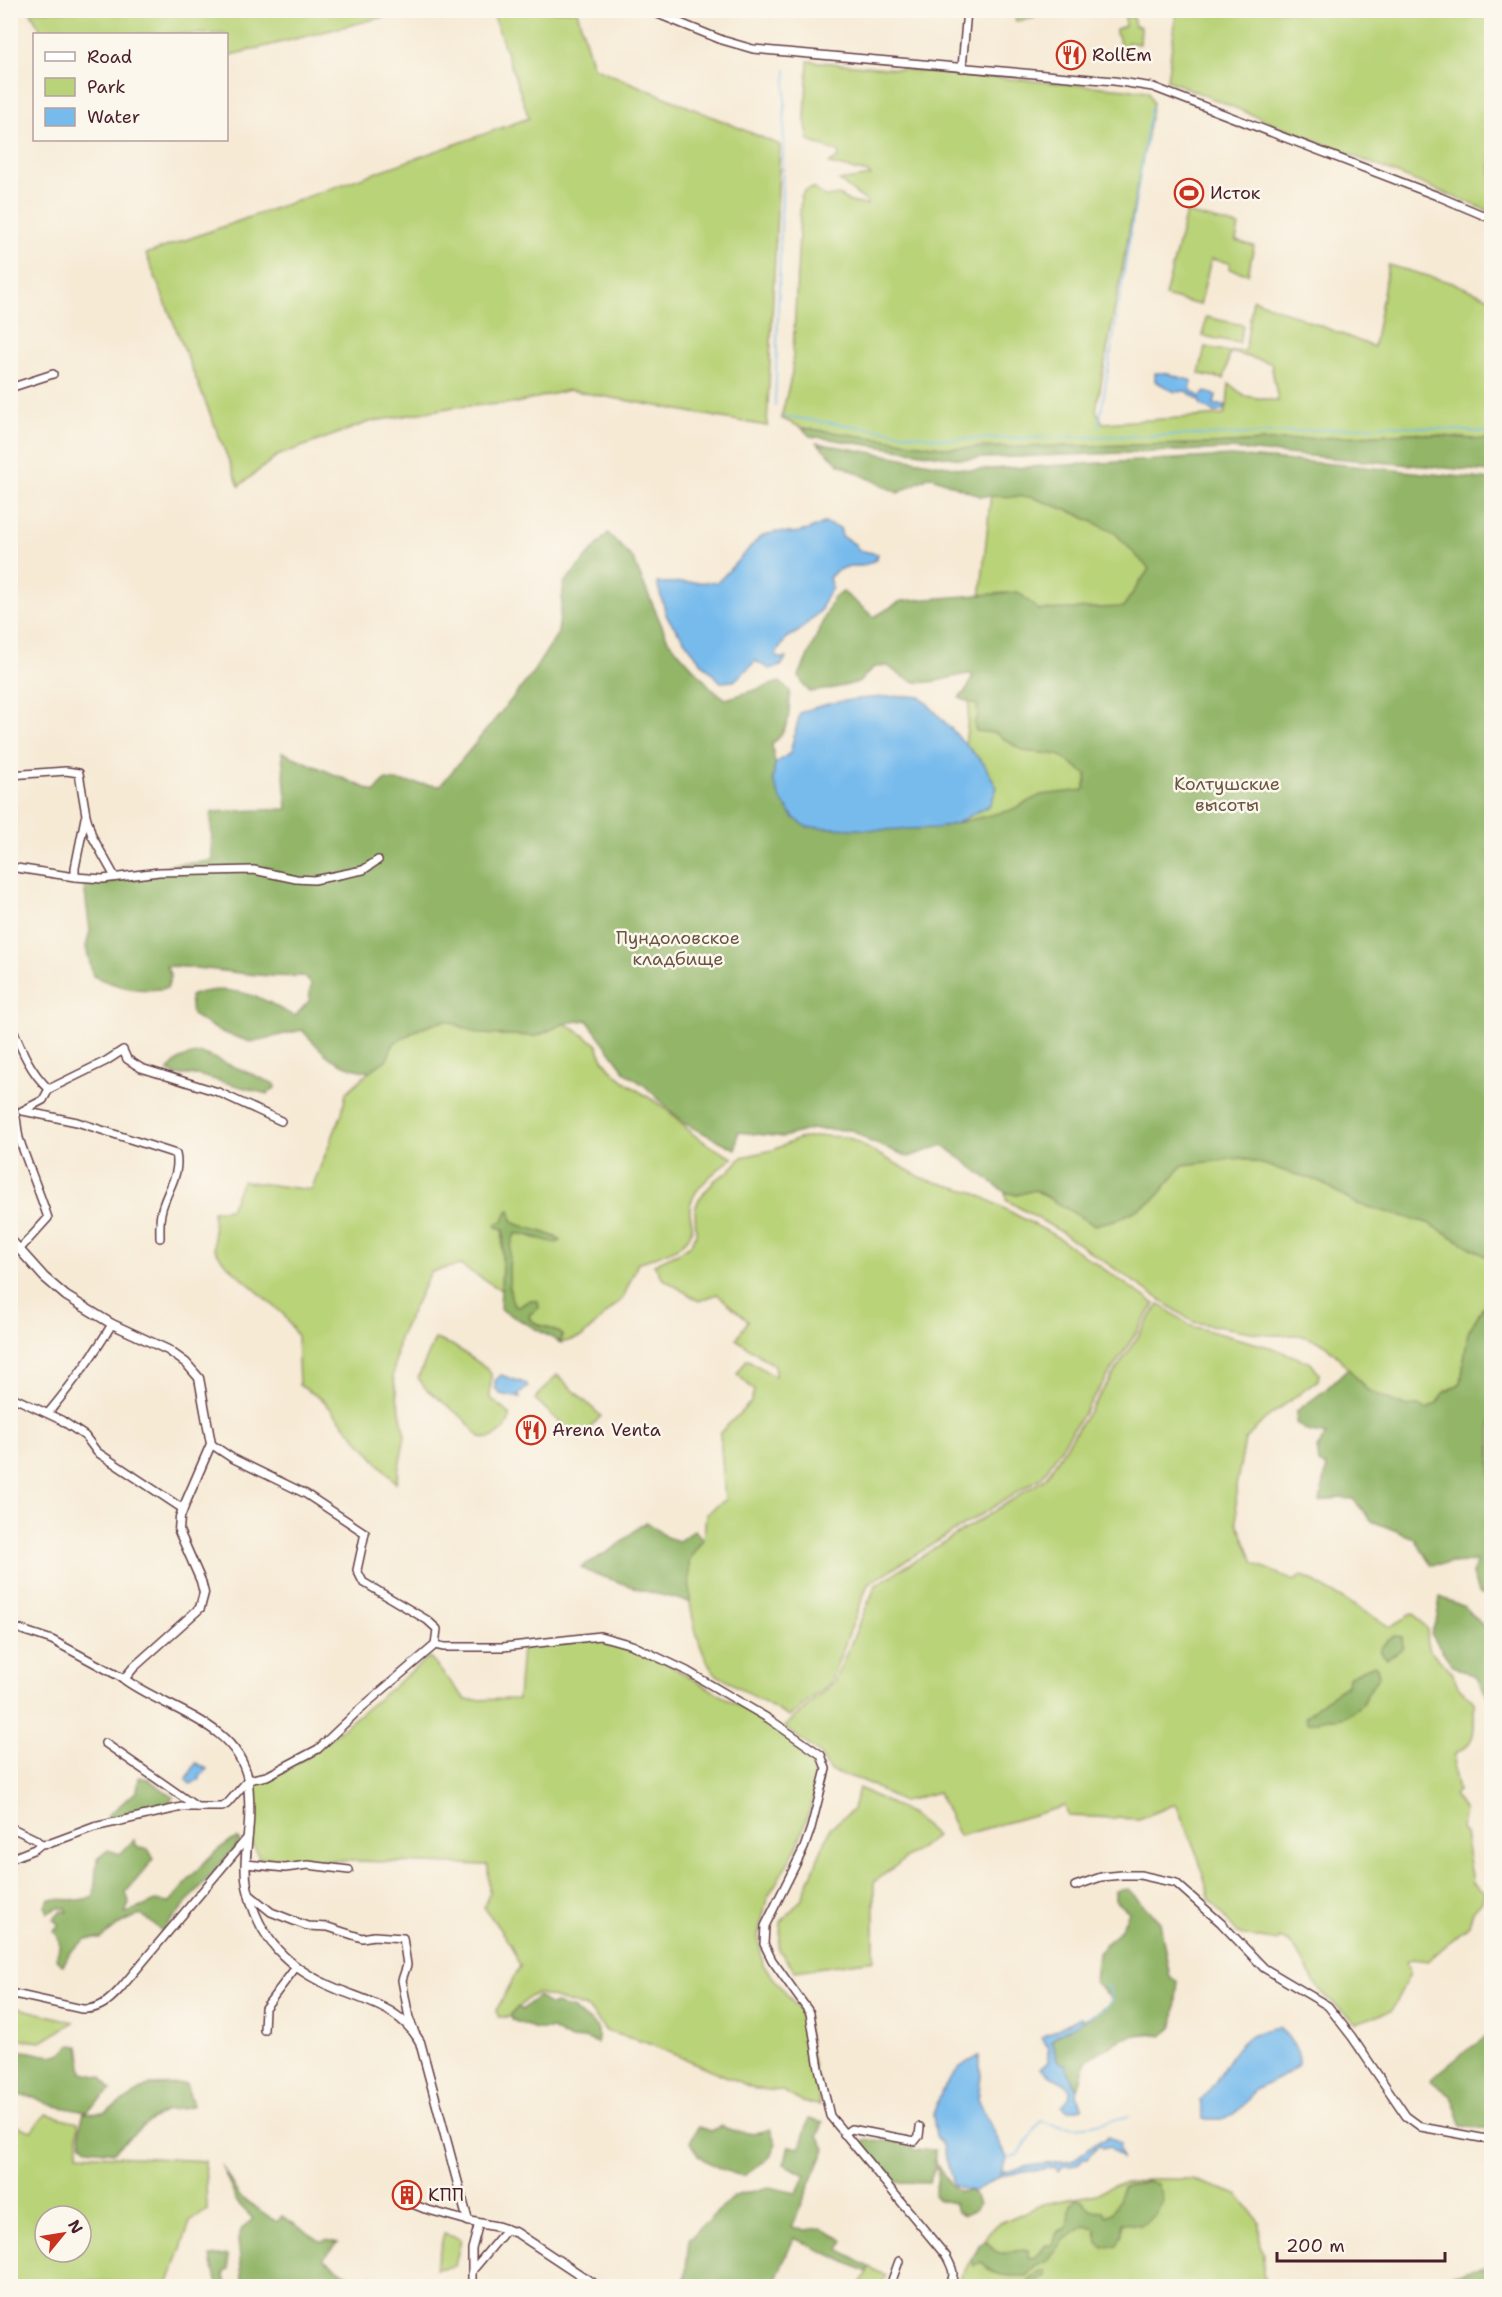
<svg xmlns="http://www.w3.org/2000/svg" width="1502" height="2297" font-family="'Shantell Sans',sans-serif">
<rect width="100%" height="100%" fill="#fbf7ec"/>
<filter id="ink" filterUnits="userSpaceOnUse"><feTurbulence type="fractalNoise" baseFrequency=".0167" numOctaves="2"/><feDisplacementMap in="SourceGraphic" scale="12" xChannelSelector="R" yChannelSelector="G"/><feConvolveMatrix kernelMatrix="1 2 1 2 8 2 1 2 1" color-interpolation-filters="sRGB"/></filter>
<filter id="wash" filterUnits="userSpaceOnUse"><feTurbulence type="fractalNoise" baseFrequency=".008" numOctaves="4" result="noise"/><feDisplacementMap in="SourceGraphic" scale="24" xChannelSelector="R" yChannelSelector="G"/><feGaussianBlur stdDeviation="1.35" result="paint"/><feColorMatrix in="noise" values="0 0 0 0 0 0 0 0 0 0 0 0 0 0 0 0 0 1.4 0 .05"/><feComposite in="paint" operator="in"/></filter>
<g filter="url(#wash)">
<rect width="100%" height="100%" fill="#f6ead5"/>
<g fill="#b9d378" stroke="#827952" stroke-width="1.5" fill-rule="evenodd">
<polygon points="1177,10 1491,11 1491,212 1167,80"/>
<polygon points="30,11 407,11 227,56 226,34 43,34"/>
<polygon points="492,11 577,11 593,67 780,145 767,426 569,390 516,403 454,407 369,422 277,456 239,486 146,254 529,118"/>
<polygon points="1003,11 1035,11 1034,18 1016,21 1013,12"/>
<polygon points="1125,16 1133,17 1135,26 1141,27 1140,44 1128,42 1126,49 1121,49 1118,35 1116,34 1116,29 1125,26"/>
<polygon points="808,61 1148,91 1153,103 1096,410 1103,423 1224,415 1227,406 1229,384 1245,396 1278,401 1271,363 1230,352 1224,379 1199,374 1205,347 1229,352 1245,351 1253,299 1374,347 1388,265 1453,283 1490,298 1491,296 1491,441 1413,433 1213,444 948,448 802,428 781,418 792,373 801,196 806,190 813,188 826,197 839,195 850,202 867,205 867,202 839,181 871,176 868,173 829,164 839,157 838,152 809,141 805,120"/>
<polygon points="1186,213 1239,226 1236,241 1254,246 1248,274 1229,269 1230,263 1211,259 1200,305 1165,296"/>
<polygon points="1206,317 1243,325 1239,343 1203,336"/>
<polygon points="992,483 1491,500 1491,1294 1468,1332 1461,1383 1444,1393 1438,1403 1427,1409 1417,1406 1406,1407 1367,1390 1338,1357 1323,1343 1300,1335 1269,1335 1193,1322 1058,1230 1006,1200 1005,1192 1017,1195 1035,1189 1095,1225 1153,1201 1183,1165 1189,1164 994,952 958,815"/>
<path d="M446 1020 479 1034 537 1036 565 1023 597 1044C602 1073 640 1091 662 1106 673 1113 682 1125 693 1134 705 1143 719 1151 733 1158 719 1168 693 1188 690 1206 688 1219 697 1224 688 1238 678 1251 653 1257 638 1263L623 1298 582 1337 561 1343 562 1335C553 1330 536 1325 529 1318L530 1314 539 1308 530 1300 518 1307 514 1306C507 1291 507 1248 515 1234L523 1233 534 1238 560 1241 556 1237 516 1224 512 1220 511 1212 507 1211 503 1221 501 1290 460 1265 431 1272 399 1338 393 1376 405 1436 396 1483 322 1399 299 1385 297 1336 284 1315 224 1262 214 1248 213 1211 230 1209 242 1181 311 1190 342 1113 346 1093 369 1072 387 1059 394 1043 419 1029Z"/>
<path d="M821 1136 847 1137 924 1179 973 1192 1054 1235 1155 1304 1042 1477 868 1584 830 1683 789 1717 717 1675C696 1653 685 1593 689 1562 690 1553 700 1547 703 1538 705 1531 705 1522 706 1514L725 1500 720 1433 751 1402 754 1390 737 1374 747 1359 775 1377V1366L736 1339 748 1321 717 1294 699 1301 662 1278 654 1264 680 1252 690 1245 696 1235 695 1209 699 1199 715 1180 728 1172 742 1157 773 1150 798 1139Z"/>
<path d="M1159 1304 1191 1326 1273 1348 1311 1363 1319 1374 1318 1380 1264 1420 1245 1440 1236 1486 1237 1522 1254 1563 1294 1581 1302 1575 1390 1627 1414 1613 1427 1629 1428 1649 1452 1672 1458 1686 1474 1702C1474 1725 1479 1743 1455 1754L1454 1771 1458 1791 1454 1795 1465 1812 1461 1829 1465 1834 1473 1883 1484 1893 1482 1901 1473 1911 1469 1925 1428 1961 1412 1959 1406 1962 1410 1974 1391 2011 1356 2023C1344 2012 1331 2002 1320 1990 1305 1972 1303 1948 1280 1938L1277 1941 1238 1934 1210 1900 1198 1857 1176 1804 1139 1819 1068 1816 1065 1806 959 1836 938 1792 902 1802 864 1781 830 1771 819 1753 784 1727 834 1682 876 1585 1045 1479Z"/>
<path d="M435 1339 452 1345 487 1368 491 1374 490 1398 510 1415C510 1428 494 1441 481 1438L463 1418 426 1389 418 1378Z"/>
<polygon points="557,1375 601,1416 579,1440 535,1399"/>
<polygon points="598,1639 631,1648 659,1659 779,1729 822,1773 797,1847 767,1899 758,1936 763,1965 805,2017 820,2105 802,2102 782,2091 756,2089 647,2043 606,2031 588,2008 537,1993 529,1997 510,2017 499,2017 496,2011 520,1966 510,1944 484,1907 489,1893 488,1865 259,1858 252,1841 252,1782 306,1758 429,1657 466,1700 518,1699 522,1648"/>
<polygon points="859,1788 911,1814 936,1836 874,1882 874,1960 795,1971 779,1950 781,1922 801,1900 831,1827 853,1810"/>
<polygon points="11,2006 74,2022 41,2042 17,2039 11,2041"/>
<path d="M46 2114 78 2122V2154L205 2161 207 2210 190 2222 168 2286 70 2280 67 2286H11V2124L31 2131ZM45 2216H81V2252H45Z"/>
<polygon points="1153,2179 1192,2179 1238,2195 1259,2221 1260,2245 1264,2253 1263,2275 1270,2286 954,2286 989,2233 998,2224 1043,2204 1096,2194 1113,2185"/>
<polygon points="444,2234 461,2239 455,2266 435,2269"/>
<polygon points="869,2267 886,2276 880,2286 860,2286"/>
</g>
<g fill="#92b568" stroke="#6e6a4a" stroke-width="1.5">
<polygon points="802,428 948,448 1213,444 1413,433 1491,441 1491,472 1231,449 961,459 810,436"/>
<path d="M817 443 970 470 1231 456 1345 465 1491 480V1257H1487L1428 1223 1357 1204 1321 1182 1242 1158 1183 1165 1153 1201 1119 1219 1094 1225 1035 1190 1017 1195 1005 1192 943 1145 909 1157 869 1141 852 1130 811 1129 783 1137 738 1132 736 1149 685 1124 645 1086 626 1073 587 1020 565 1023 537 1036 479 1034 446 1020 419 1029 394 1043 387 1059 369 1072C333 1065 326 1056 302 1030L251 1042 221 1032 192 1015 190 996C215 986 246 990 270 1003 278 1007 286 1013 295 1016L309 1001 311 984 304 976C258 979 212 967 166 966L171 976 167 988C140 993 118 987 93 976L86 947 90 931 84 885 155 875 169 865 212 861 211 812 287 809 282 752 375 792 385 780 440 786 530 677 558 633 564 583 608 533 633 559 668 640 712 689 726 699 780 682 790 691C789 715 791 728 772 744L775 764 773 780 957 823 1011 810 1041 795 1084 790 1087 775 1059 755 1023 751 995 733 976 731 974 723 978 715 977 705 959 698 968 688 973 674C962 673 956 677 945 679 919 686 908 683 888 666L874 667 859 682 830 689 810 692 804 686 799 676 833 598 843 592 874 617 901 601 1018 592 1039 610 1123 607 1149 569 1115 533 1077 514 1031 497 980 496 930 476 898 493 839 464Z"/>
<path d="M201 1053 275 1084 276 1087 267 1094 198 1075H176L168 1072C175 1058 186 1056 201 1053Z"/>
<path d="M510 1210C511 1213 511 1217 512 1220 516 1228 550 1230 560 1241L556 1243C545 1241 525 1232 515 1234 508 1248 507 1291 514 1306L519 1307 530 1300 538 1301 539 1308 530 1314 529 1318 533 1322 561 1333V1343L500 1309 504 1229 496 1227 495 1224 503 1221 507 1211Z"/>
<polygon points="1491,1294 1491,1597 1478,1593 1472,1574 1477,1561 1431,1565 1414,1538 1372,1521 1353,1499 1336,1498 1320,1502 1327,1467 1319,1463 1317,1448 1326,1435 1307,1431 1296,1423 1297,1411 1325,1390 1348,1368 1367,1390 1406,1407 1417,1406 1427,1409 1438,1403 1444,1393 1461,1383 1468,1332"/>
<polygon points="647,1522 666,1537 679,1541 694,1530 703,1539 689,1560 690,1602 645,1591 589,1572 581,1567 616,1547 640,1526"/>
<polygon points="1440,1597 1465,1607 1491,1634 1491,1703 1477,1678 1452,1665 1431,1634 1437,1617"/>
<polygon points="1395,1636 1402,1637 1403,1648 1387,1659 1383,1656 1380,1649 1387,1641"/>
<polygon points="1374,1665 1377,1668 1379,1675 1361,1705 1346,1716 1338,1719 1328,1719 1308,1723 1305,1718 1323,1701 1347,1685 1348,1677"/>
<polygon points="139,1777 148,1779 173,1797 167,1805 107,1819 109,1814 137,1791"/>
<path d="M237 1838 240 1842 162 1931 141 1914 121 1923 101 1939H86L70 1952 63 1966 56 1958C60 1948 61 1937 53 1931L59 1925 53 1919 62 1911 67 1912 65 1908H57L48 1913 45 1906 49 1899 79 1900 94 1897 97 1859 108 1850 120 1854 134 1840 138 1848 148 1849 154 1859 126 1892 129 1902 125 1914 156 1901 169 1903C187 1883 212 1848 237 1838Z"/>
<path d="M1128 1889 1160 1922 1170 1978 1178 1981 1173 2027 1162 2036C1133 2028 1109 2045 1086 2061L1078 2089 1068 2073 1066 2065 1058 2061 1051 2041C1068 2023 1096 2020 1112 2000L1103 1989 1095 1982 1098 1953 1120 1930 1129 1912 1115 1900V1891Z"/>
<path d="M538 1996 551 2006 555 2004 574 2009C585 2025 603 2017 597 2043L585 2038 571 2040 552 2029H536L512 2020 511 2014 518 2007 522 2010Z"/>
<polygon points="1491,2034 1491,2129 1462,2126 1451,2096 1430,2080 1467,2050"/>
<path d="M71 2045 79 2046 83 2073 102 2077 111 2090 86 2112 50 2105 34 2097 11 2095V2052C37 2046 50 2068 71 2045Z"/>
<path d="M186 2084 193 2105C182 2111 174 2108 166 2111 146 2121 129 2137 114 2152L88 2149 81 2143 80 2127 84 2113 105 2112 150 2085Z"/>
<polygon points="809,2119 823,2123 818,2135 825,2149 792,2227 806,2230 821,2228 844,2240 840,2251 869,2267 867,2272 794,2238 773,2286 711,2286 685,2279 689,2239 734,2196 769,2187 796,2193 806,2175 784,2164 789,2146 800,2148"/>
<path d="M722 2126C736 2134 755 2135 770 2129L776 2144 770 2157 744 2176C724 2172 698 2161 690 2142L698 2127 711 2131Z"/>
<polygon points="868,2140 906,2142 915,2150 935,2150 935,2168 929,2183 891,2182 862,2150 861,2143"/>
<path d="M937 2163C942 2175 948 2184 959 2192L969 2191 976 2197 979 2204 975 2210 964 2215 957 2211 954 2203 939 2200 934 2195 938 2178Z"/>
<polygon points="221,2164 239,2196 277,2222 282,2216 320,2241 327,2240 338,2243 323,2259 355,2279 372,2275 386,2286 243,2286 238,2240 242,2228 253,2219 237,2202"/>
<path d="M1148 2181 1157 2184 1163 2201 1155 2215 1142 2225 1122 2223V2233L1117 2245 1103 2248 1098 2242 1096 2229 1085 2226 1064 2240 1048 2261 1036 2266 1027 2276C1009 2276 994 2278 981 2262L974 2266 972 2260 979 2245 986 2241C988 2243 990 2246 993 2249 1003 2259 1016 2248 1028 2250L1029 2257 1035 2258 1045 2245H1053L1057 2233 1067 2227 1071 2205 1076 2199 1082 2200 1090 2210 1103 2211 1106 2216 1113 2213 1123 2187Z"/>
<polygon points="228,2255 229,2269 224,2274 228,2286 217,2286 211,2257"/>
<polygon points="1491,2266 1491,2282 1479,2283 1477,2286 1438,2286 1453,2274"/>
<polygon points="1041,2271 1046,2271 1046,2276 1035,2284 1024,2285"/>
</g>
<g fill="#77bbed" stroke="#606d8c" stroke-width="1.5">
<polygon points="1155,373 1166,373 1192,381 1190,389 1200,397 1205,392 1216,395 1214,405 1225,405 1224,410 1215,413 1201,405 1200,401 1186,391 1175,392 1155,381"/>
<polygon points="824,523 840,528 842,536 856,545 858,550 878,554 876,560 862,566 849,566 836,571 829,578 832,588 825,598 821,610 798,632 786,638 776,654 778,658 786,658 781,666 769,669 756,661 734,681 721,682 700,661 667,617 657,583 718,582 760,537 775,532 793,533 808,530"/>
<path d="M908 696 921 697 984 764 997 788 990 805 957 823 937 828 879 830 807 827 794 818 780 798 773 780 775 764 790 753 800 713C830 699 874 697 908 696Z"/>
<polygon points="501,1375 527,1384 528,1387 518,1395 520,1398 500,1394 495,1388 495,1381"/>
<polygon points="196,1763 207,1769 201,1775 199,1781 190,1784 186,1780"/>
<path d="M1081 2017 1084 2021 1058 2034 1051 2041 1058 2061 1066 2065 1068 2073 1078 2089 1076 2095 1083 2108 1068 2111 1062 2106 1069 2098 1071 2089C1063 2078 1048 2079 1040 2068L1048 2062V2048L1042 2037Z"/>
<path d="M1279 2027C1288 2038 1300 2048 1299 2064L1285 2075 1255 2090 1243 2106 1232 2115 1221 2119H1204L1200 2100C1233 2069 1224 2036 1279 2027Z"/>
<path d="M979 2056 981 2076 978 2099 1007 2158 1000 2173 1029 2166 1072 2161 1098 2141 1106 2140 1108 2137 1121 2144 1119 2148 1122 2158 1109 2146 1103 2148 1099 2144 1087 2158H1083C1078 2167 1072 2166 1063 2166L1059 2171 1056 2167 999 2176 976 2191 965 2190 953 2185 943 2145 936 2137 933 2114 943 2088 960 2067Z"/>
</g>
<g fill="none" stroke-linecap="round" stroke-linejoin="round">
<g stroke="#77bbed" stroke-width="1.5">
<polyline points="775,405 786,70"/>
<polyline points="782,416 945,439 1257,434 1389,425 1492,433"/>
<polyline points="1099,425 1151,108"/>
<polyline points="1083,2019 1105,2009 1112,2000 1110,1989 1104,1985"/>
<path d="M1007 2158 1018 2155 1041 2121C1074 2133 1097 2124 1129 2116"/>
</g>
</g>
</g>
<g filter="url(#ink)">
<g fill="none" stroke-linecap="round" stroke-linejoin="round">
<g stroke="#643d44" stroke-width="10">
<g id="minor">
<polyline points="648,10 722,40 753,49 1114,81 1153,87 1440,197 1492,219"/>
<polyline points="962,68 967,10"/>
<polyline points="10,388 53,374"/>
<polyline points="10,775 66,771 79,773 86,815 92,836 115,877"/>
<polyline points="10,867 75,877 103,879 159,872 254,870 296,879 314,880 363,870 378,860"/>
<polyline points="75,877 75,868 85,818"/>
<path d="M10 1022C20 1046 29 1071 49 1089L43 1100 22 1111"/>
<polyline points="49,1089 106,1061 123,1050 127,1059 141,1068 218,1092 281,1121"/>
<path d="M10 1102C18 1114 16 1125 19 1138 28 1165 39 1191 48 1218L20 1249"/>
<path d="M23 1111 77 1122 176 1154C181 1174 167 1190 162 1209 159 1219 160 1228 160 1238"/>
<polyline points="10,1396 61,1420 85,1436 97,1452 183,1509"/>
<path d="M49 1412C72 1384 94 1355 112 1324"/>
<polyline points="10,1626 52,1640 124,1679"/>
<path d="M435 1645 444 1647H503L600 1636 632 1645 687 1671 769 1719 821 1755 826 1769 811 1828 804 1848 765 1926 764 1944 772 1960 810 2013 819 2068 830 2116 946 2256C952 2267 957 2276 948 2286"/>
<polyline points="105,1743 197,1807"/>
<polyline points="10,1827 35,1839 41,1844"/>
<polyline points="10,1859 35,1849 41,1844 51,1843 94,1827 182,1807 222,1807 227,1804 248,1780 267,1776 318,1749 360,1709 435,1645 437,1629 427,1620 363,1582 357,1570 365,1533 306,1494 232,1458 211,1444"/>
<polyline points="246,1864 285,1868 308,1865 349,1870"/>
<polyline points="1075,1886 1101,1877 1122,1875 1140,1875 1176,1883 1221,1923 1264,1968 1328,2006 1352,2037 1406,2116 1421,2127 1492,2140"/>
<polyline points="250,1895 271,1912 307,1926 328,1927 362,1938 374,1936 403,1938 407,1965 402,1980 409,2018 414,2030"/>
<path d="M10 1993 82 2009C99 2010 109 2001 120 1989L248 1837"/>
<polyline points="264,2030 265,2008 296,1967"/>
<polyline points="844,2134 851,2129 915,2141 919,2136 920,2127"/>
<polyline points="400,2199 425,2209 468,2221"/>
<polyline points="472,2271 507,2229"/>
<polyline points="472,2286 472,2249 479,2223"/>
<polyline points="890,2286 899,2261"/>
</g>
</g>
<g stroke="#643d44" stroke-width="11">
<path id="tertiary" d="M10 1239 44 1277 66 1296 112 1324 168 1350 186 1363 199 1378 211 1444 185 1504 180 1517 179 1531 201 1581 204 1593 200 1608 134 1667 124 1679C166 1710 237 1722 248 1780 249 1794 250 1808 249 1822 248 1843 243 1865 247 1886 258 1939 288 1969 337 1989 369 2002 402 2009 420 2042L468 2221 499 2227 517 2233 597 2286"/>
</g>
<use href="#minor" stroke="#fff" stroke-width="7"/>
<use href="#tertiary" stroke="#fff" stroke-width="8"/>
</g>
</g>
<defs>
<g id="restaurant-ring" transform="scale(1.5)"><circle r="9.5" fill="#fbf7ec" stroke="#c8321e" stroke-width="1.5"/><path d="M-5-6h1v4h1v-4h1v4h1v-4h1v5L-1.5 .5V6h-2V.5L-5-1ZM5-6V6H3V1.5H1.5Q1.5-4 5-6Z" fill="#c8321e"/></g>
<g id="stadium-ring" transform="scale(1.5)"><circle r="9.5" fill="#fbf7ec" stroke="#c8321e" stroke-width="1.5"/><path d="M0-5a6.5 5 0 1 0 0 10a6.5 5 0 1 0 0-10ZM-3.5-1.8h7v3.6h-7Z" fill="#c8321e"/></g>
<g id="building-ring" transform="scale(1.5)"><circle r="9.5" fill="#fbf7ec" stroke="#c8321e" stroke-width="1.5"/><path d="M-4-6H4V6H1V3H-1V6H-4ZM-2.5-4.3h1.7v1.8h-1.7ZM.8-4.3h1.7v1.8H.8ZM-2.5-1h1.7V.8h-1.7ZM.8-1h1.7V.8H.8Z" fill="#c8321e"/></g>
</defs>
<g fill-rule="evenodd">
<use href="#restaurant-ring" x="1071" y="55"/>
<use href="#stadium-ring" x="1189" y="193"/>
<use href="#restaurant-ring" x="531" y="1430"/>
<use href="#building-ring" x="407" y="2195"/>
</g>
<g text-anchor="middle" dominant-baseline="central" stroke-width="5" stroke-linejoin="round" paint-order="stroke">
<g font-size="18" fill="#4a1f2b" stroke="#fbf7ec" text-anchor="start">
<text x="1092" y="55">RollEm</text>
<text x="1210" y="193">Исток</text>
<text x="552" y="1430">Arena Venta</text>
<text x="428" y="2195">КПП</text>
</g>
<g font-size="18" fill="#6b5542" stroke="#fbf7ec">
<text x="1227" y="784">Колтушские<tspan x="1227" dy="21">высоты</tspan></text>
<text x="678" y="938">Пундоловское<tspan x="678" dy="21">кладбище</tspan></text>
</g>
</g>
<rect width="1502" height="2297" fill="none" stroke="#fbf7ec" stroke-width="36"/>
<rect x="33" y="33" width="195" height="108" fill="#fbf7ec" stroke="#b4a19f" stroke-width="1.5"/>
<rect x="45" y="52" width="30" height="9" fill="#ffffff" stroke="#b4a19f" stroke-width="1.5"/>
<text x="87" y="63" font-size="18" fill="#4a1f2b">Road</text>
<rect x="45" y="78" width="30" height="18" fill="#b9d378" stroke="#b4a19f" stroke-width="1.5"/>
<text x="87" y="93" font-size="18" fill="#4a1f2b">Park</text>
<rect x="45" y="108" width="30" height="18" fill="#77bbed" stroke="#b4a19f" stroke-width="1.5"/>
<text x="87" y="123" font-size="18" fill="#4a1f2b">Water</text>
<g transform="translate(63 2234) rotate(60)"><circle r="28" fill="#fbf7ec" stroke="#b4a19f" stroke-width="1.5"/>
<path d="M0-4.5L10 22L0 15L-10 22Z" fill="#c8321e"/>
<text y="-9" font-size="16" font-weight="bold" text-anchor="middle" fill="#4a1f2b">N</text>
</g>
<path d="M1277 2252v9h168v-9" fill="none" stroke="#4a1f2b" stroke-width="3"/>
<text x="1286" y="2252" font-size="18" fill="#4a1f2b" stroke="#fbf7ec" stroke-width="4.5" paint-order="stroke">200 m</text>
</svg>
